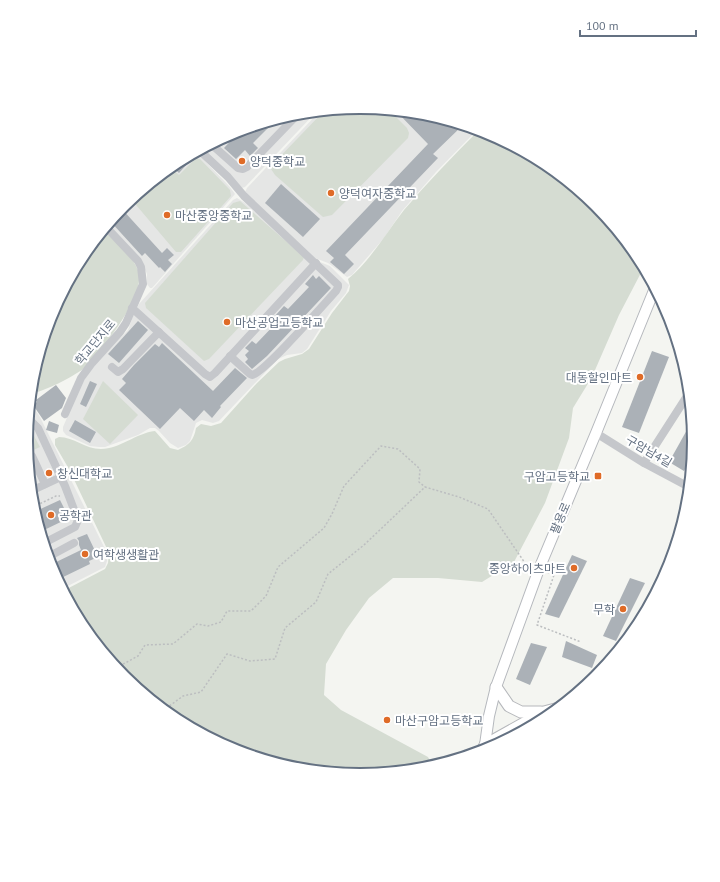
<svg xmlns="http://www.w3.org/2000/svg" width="720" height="882" font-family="'PT Sans','Noto Sans KR',sans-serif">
<rect width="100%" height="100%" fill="#f4f5f1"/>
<g fill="#e5e6e5">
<polygon points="360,107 425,113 478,129 436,172 402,211 384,238 352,275 347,277 328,263 315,258 245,192 247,188 320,111"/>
<polygon points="317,111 245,187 242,188 201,149 232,132 295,113"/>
<polygon points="196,152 229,186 235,194 152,288 150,288 147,284 147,274 142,263 108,225 124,205 175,163"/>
<polygon points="237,198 245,203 305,256 330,266 349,285 346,293 331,311 307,349 302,353 287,355 278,359 219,421 213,423 202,420 196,423 190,441 186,445 178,448 170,443 159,431 155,428 150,428 138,435 105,447 99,447 90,446 66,435 63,431 63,427 81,385 89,373 98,360 128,330 133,316 139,304 233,200"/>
<polygon points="30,402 40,417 107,553 107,561 105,567 62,589 51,569 32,506 26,441"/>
</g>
<g fill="#d5dcd2">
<polygon points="360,107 389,110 407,128 409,133 408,138 332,215 323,217 275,175 271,169 271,166 324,111"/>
<path d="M479 130 488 133 546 163 596 205 638 256 644 267 619 315 592 377 573 408 569 438 545 503 514 562 482 582 438 578H393L369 598 346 630 326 664 324 695 341 710 428 757 433 766 425 769 360 775 295 769 232 749 174 719 124 677 82 626 63 591 105 569 108 563 109 553 69 469 55 445V439L59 437C74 437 85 449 101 449 120 449 136 433 155 431L170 448 178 450C189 445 194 440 196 428L201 424 211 426 221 423 257 383 279 362 285 359 302 354 309 349 332 313 349 291 350 286 348 279C371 260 386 233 404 210 428 182 453 156 479 130Z"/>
<polygon points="196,158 200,159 230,190 231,196 181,252 176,252 131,199 170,167 179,175"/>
<polygon points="240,201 304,257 303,260 209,359 204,361 146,308 145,303 233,203"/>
<path d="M103 230C114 241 136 258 139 274 143 299 101 352 83 369 74 376 42 393 31 393 35 347 57 295 82 256 88 247 96 238 103 230Z"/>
<polygon points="103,381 138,415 110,444 83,419"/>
<polygon points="27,429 34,436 40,447 27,453 26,441"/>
</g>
<g fill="#abb1b7">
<polygon points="395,110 425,113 463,125 433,154 438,158 345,255 354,264 344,274 330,262 334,258 326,251 428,144"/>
<polygon points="277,119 253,143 258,148 250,156 245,150 236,159 224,148 242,129"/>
<polygon points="194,153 196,154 179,173 171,166"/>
<polygon points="281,184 320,219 303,237 265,203"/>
<polygon points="121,208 162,253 167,248 174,255 168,260 172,264 165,272 160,267 159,268 145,253 142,256 110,221"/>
<polygon points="313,275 316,279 319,276 331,288 267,356 252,369 245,362 248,359 245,355 249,351 245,348 252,341 256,344 278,321 274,317 284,306 288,309 309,287 305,284"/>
<polygon points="138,321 148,330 119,363 108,354"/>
<polygon points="162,343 213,391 235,368 247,378 220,406 221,407 212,418 204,410 194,421 180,408 160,429 119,390 126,383 122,379 134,365 155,344 159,347"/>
<polygon points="652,351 669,357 639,433 622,427"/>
<polygon points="90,381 97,384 86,407 80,404"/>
<polygon points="56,385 66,398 62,408 44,421 33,405 37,402 36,400"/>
<polygon points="75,420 96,432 90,443 69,431"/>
<polygon points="49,421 59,425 57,433 46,430"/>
<polygon points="692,421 694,441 692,457 684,471 669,462"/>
<polygon points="60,500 69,518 40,532 34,512"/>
<polygon points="87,534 98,557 89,561 90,564 57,580 50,565 81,550 79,545 79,541 77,538"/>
<polygon points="572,555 587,561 559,618 545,614"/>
<polygon points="630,578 645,583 616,641 603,636"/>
<polygon points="566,641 597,655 592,668 562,657"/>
<polygon points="531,643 547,647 530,685 516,679"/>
</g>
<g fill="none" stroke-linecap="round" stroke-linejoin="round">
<g stroke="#b5b8bd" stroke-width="12">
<polyline id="major" points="482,749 485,745 489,716 496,687 539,569 596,433 655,288"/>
</g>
<g stroke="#b5b7bb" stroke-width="13">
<g id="highway">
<polyline points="496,687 509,706 521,712 541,712"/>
<polyline points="484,751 485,745 544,712 559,708"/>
</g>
</g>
<g stroke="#bcbec0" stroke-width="1.5" stroke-dasharray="2 2" stroke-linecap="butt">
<polyline points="33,507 56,496 60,496"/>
<polyline points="547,572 554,575 537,625 581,642"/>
<polyline points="116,668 138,656 145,645 173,644 197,624 208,626 221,622 227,611 251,611 266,596 278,567 324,528 332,514 344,486 381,446 398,449 420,469 419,482 425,487"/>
<polyline points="162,708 168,707 183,696 201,692 227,654 250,661 275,659 285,628 316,602 328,574 364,545 425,487 459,497 488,509 525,563 531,565"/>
</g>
<g stroke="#c5c7cb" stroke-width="8">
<polyline points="211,144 238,168 243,169 247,167 299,113"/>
<path d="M199 150 228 177 244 196 338 285V287L336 291C324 304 264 373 252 375L250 374 230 356"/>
<polyline points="132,308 205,374 210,377 215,373 316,263"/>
<polyline points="112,367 118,372 123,369 159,332"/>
<polyline points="65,414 81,378 92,363 120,332 126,323 143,284 141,267 138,261 106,227"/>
<polyline points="28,421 32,422 38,428 65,486 78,520 75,527 44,543"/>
<polyline points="596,433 644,463 689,487"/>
<polyline points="27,455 32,456 45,484"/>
<polyline points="644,463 689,393"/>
<polyline points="31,491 61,477"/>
<polyline points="48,557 74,543"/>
</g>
<use href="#major" stroke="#fff" stroke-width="10"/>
<use href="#highway" stroke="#fff" stroke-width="11"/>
</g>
<g fill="#df6b27" stroke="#fff" stroke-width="1.5">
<circle cx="242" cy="161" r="4"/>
<circle cx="331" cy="193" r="4"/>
<circle cx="167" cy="215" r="4"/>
<circle cx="227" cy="322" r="4"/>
<circle cx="640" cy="377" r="4"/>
<circle cx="49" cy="473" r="4"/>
<rect x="594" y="472" width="8" height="8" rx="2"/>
<circle cx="51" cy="515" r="4"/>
<circle cx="85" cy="554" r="4"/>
<circle cx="574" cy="568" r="4"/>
<circle cx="623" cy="609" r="4"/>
<circle cx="387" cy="720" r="4"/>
</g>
<g text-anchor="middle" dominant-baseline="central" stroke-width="4" stroke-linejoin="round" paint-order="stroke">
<g font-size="12" fill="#647182" stroke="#fff" text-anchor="start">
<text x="250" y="161">양덕중학교</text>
<text x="339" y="193">양덕여자중학교</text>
<text x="175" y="215">마산중앙중학교</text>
<text x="235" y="322">마산공업고등학교</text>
<text x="632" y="377" text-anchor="end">대동할인마트</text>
<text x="57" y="473">창신대학교</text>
<text x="590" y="476" text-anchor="end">구암고등학교</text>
<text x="59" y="515">공학관</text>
<text x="93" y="554">여학생생활관</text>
<text x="566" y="568" text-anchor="end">중앙하이츠마트</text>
<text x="615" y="609" text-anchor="end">무학</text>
<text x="395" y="720">마산구암고등학교</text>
</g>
<g font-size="12" fill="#647182" stroke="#fff">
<text transform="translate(95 342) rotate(-50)">학교단지로</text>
<text transform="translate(649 451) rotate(30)">구암남4길</text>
<text transform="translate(560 518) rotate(-67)">팔용로</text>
</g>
</g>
<path d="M0 0H720V882H0ZM33 441a327 327 0 1 1 654 0a327 327 0 1 1-654 0Z" fill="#fff" fill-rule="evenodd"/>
<path fill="none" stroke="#647182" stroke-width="2" d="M33 441a327 327 0 1 1 654 0a327 327 0 1 1-654 0Z"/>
<path d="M580 30v6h116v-6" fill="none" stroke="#647182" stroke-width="2"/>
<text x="586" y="30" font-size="12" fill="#647182" stroke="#ffffff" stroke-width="3" paint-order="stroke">100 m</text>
</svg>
